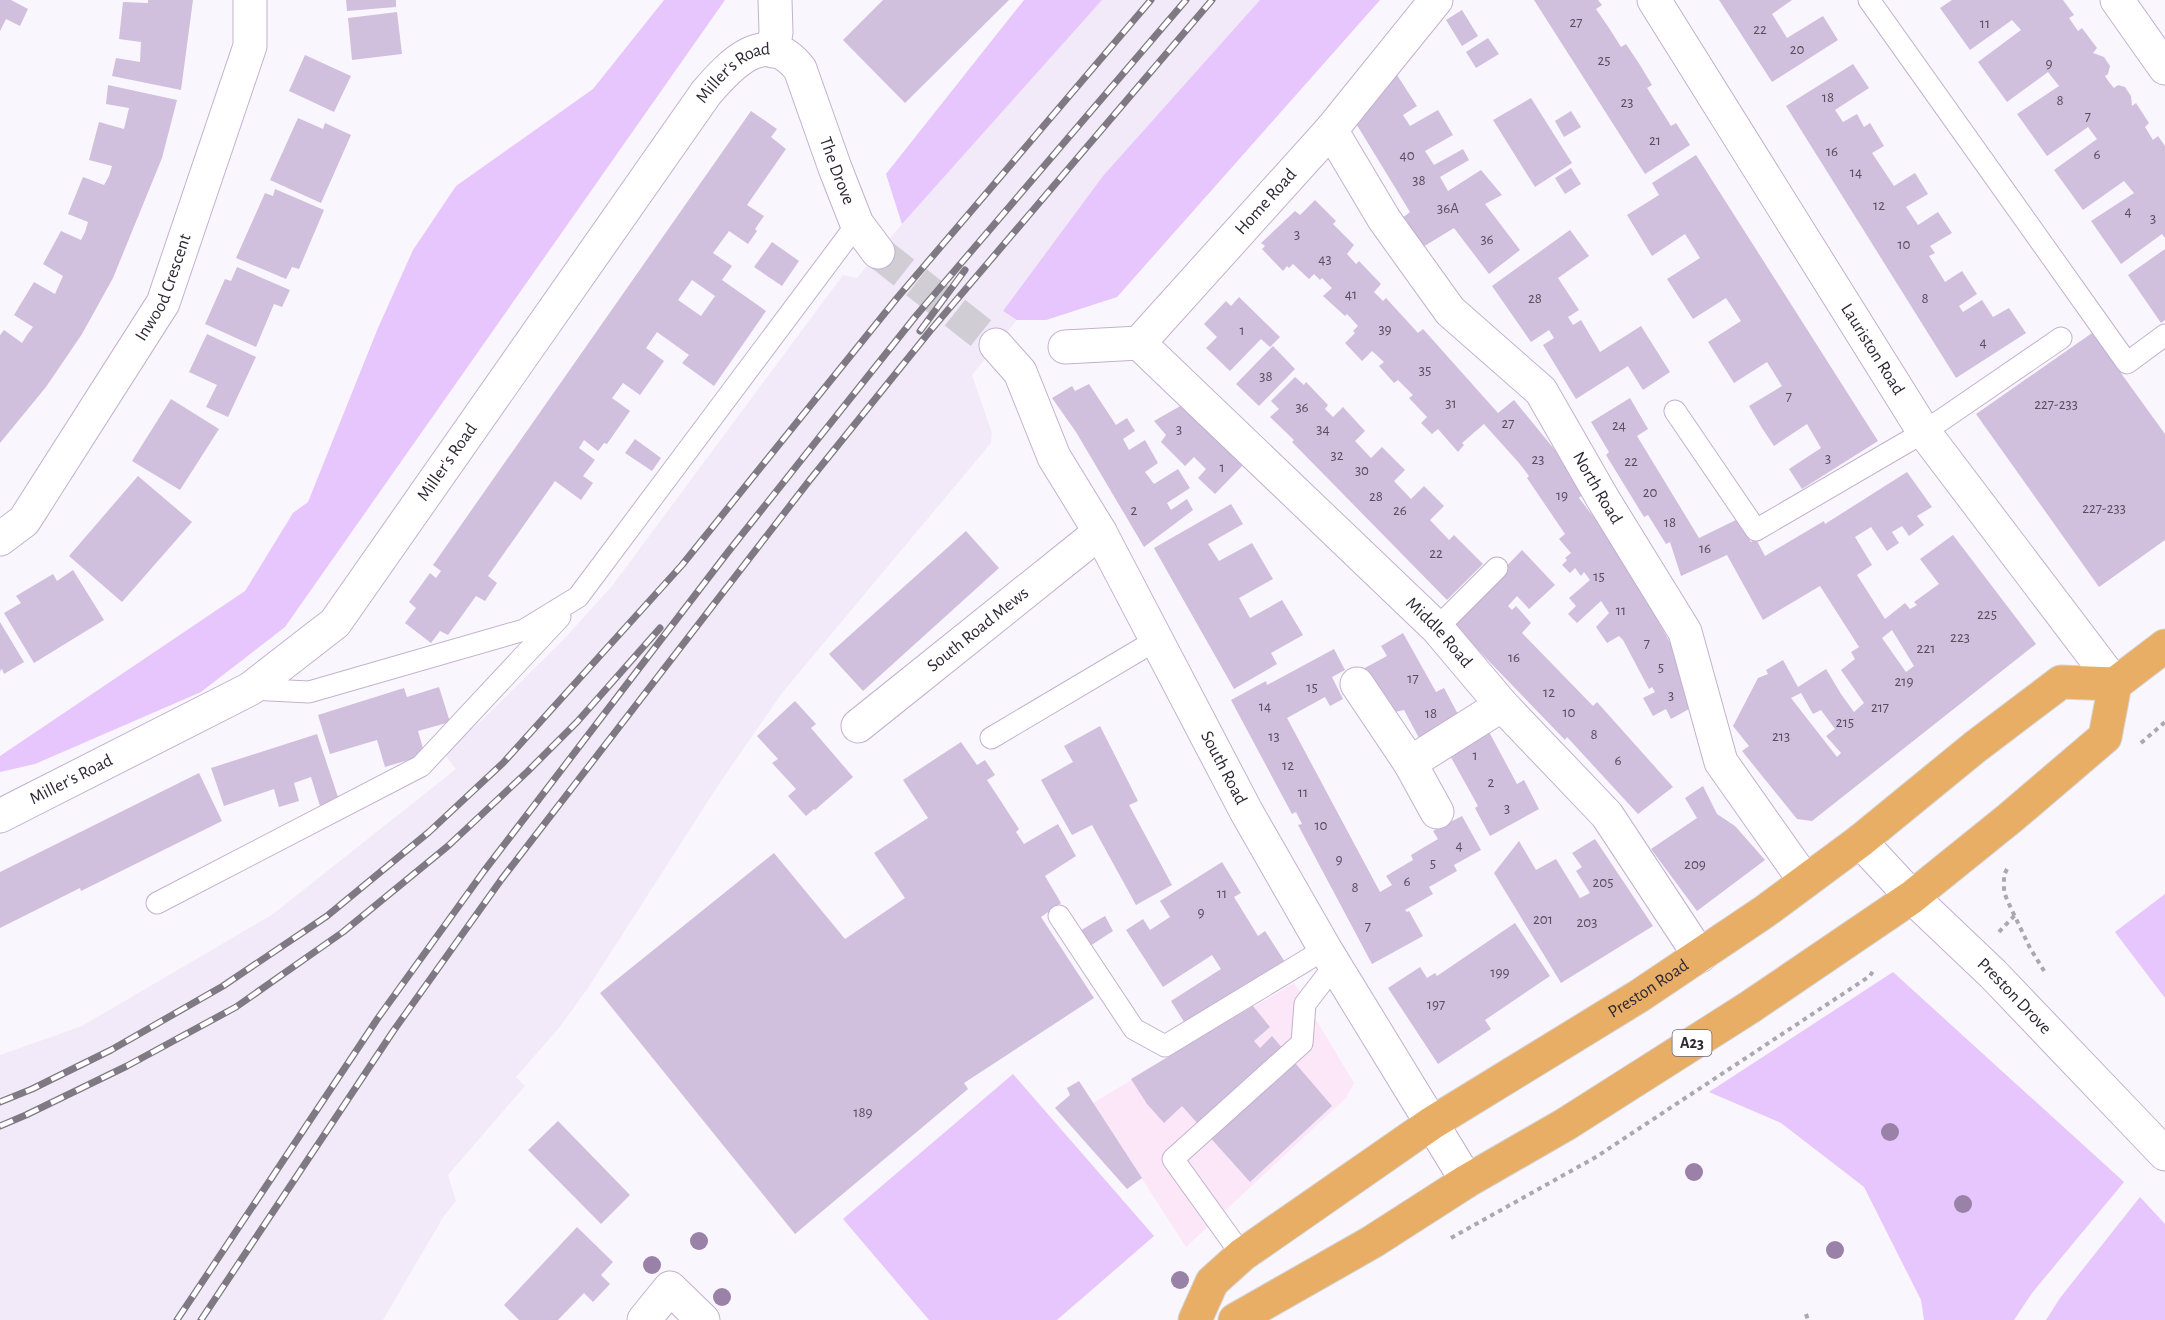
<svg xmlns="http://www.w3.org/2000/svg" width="2165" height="1320" font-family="'Alegreya Sans',sans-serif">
<rect width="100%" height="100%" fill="#faf6fd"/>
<polygon fill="#fbe7f7" points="1294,983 1354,1083 1346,1098 1186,1247 1093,1103"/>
<polygon fill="#f3eaf9" points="1024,0 1380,0 1117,297 1046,320 1017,320 972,375 992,433 991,443 782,693 719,784 588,988 559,1028 516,1077 525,1086 448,1175 456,1201 444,1216 383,1320 0,1320 0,1055 82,1026 273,914 456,769 442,751 479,723 564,639 612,586 843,275 857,278 902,224 886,174"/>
<g fill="#e6c6fd">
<polygon points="664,0 725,0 285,627 201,692 35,764 0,772 0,756 245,591 293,513 308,502 378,328 413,250 456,186 593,89"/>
<polygon points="1024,0 1102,0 902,224 886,174"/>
<polygon points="1260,0 1380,0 1117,297 1046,320 1017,320 1003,311 1103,176"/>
<polygon points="2165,894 2165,998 2115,932"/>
<polygon points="1893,972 2124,1182 2032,1293 2014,1320 1924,1320 1921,1300 1864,1187 1781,1123 1709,1092"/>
<polygon points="1013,1074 1154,1236 1057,1320 929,1320 843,1219"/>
<polygon points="2140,1197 2165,1224 2165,1320 2046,1320 2060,1298"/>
</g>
<g fill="#d1bfde" fill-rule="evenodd">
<polygon points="0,0 11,0 28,9 20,26 6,19 0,31"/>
<polygon points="148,0 193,0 181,90 112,76 116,58 140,62 141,42 119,39 123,2 148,3"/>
<polygon points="346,0 396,0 396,7 347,11"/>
<polygon points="883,0 1009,0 905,103 843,40"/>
<polygon points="1534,0 1598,0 1602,5 1596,9 1609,28 1621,47 1626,44 1640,65 1652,85 1647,88 1671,126 1676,123 1690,145 1645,174"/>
<polygon points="1719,0 1792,0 1772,14 1787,38 1823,16 1838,40 1772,82"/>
<polygon points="1952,0 2063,0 2074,15 2069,18 2078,31 2082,28 2097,48 2093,53 2104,57 2110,66 2108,74 2105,76 2109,82 2114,88 2118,85 2125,87 2131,96 2132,106 2136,103 2149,123 2145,127 2153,140 2158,136 2165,146 2165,238 2162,234 2121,264 2091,221 2134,193 2124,181 2083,210 2054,170 2097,139 2088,127 2047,156 2017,114 2059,86 2048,72 2007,102 1978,62 2021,30 2012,20 1970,50 1940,8"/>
<polygon points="1462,10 1478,36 1462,46 1446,20"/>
<polygon points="397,12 402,54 352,60 348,18"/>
<polygon points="1488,38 1499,54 1476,68 1466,52"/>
<polygon points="305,55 351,76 334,112 289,91"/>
<polygon points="1853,64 1869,88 1835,110 1843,122 1857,114 1864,127 1870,123 1884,146 1872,153 1894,186 1915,173 1928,194 1906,207 1918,225 1938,212 1952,233 1930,246 1935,253 1929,256 1945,282 1962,271 1977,294 1959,306 1963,312 1982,300 1993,317 2009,308 2026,333 1956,378 1786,106"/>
<polygon points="1395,72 1417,106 1403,115 1410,126 1438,110 1453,135 1425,151 1434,165 1463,149 1469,160 1440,177 1448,191 1481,170 1502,195 1485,204 1520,250 1489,274 1454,228 1418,250 1401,219 1410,212 1352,117"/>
<polygon points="108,85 177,100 162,158 113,278 82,334 46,387 0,443 0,335 4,330 22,343 27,335 33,327 14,315 34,282 55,294 63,276 43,264 61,231 81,240 85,232 88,222 68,214 83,177 104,185 109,176 112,166 89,160 99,122 124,129 129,108 106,104"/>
<polygon points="1531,98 1572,163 1535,187 1493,120"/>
<path d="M751 111 777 129 771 137 786 149 747 205 764 216 755 229 757 231 748 244 729 231 713 253 732 266 722 280 766 311 714 386 682 363 689 355 657 332 646 348 664 361 640 395 623 383 618 390 612 398 630 411 607 444 604 443 598 451 584 440 579 448 595 460 583 476 593 483 581 500 555 481 488 576 497 583 485 601 476 596 448 635 440 631 431 643 405 623 416 608 409 602 430 573 436 578 441 571 433 565ZM692 280 715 296 701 316 678 300Z"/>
<polygon points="1571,111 1581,127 1564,137 1555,121"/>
<polygon points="298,118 323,129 325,123 351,135 321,203 270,180"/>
<polygon points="1696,155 1878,441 1802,489 1789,469 1821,448 1807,424 1774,446 1762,428 1749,406 1782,386 1767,362 1734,383 1708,342 1741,321 1726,298 1693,319 1667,279 1700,258 1685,234 1652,256 1627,215 1659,195 1652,183"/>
<polygon points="1571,168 1581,184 1565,194 1555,178"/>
<polygon points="275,189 324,210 299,269 292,267 286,279 236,258 265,193 273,196"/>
<polygon points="1315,200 1336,221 1333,224 1354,245 1347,254 1356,264 1359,261 1381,284 1374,292 1383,301 1386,298 1418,333 1423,329 1498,413 1514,400 1559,455 1585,492 1579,498 1616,546 1638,584 1685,670 1698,704 1671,719 1666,709 1653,716 1643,698 1655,692 1652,687 1649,689 1623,640 1619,636 1607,643 1596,627 1609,613 1601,601 1577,623 1568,614 1576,606 1569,598 1590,580 1584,572 1581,576 1575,568 1570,573 1562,565 1567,560 1565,558 1571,553 1559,539 1565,534 1527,478 1529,476 1519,463 1484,424 1462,443 1464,445 1458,452 1438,429 1432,434 1421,423 1427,417 1409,398 1413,395 1398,380 1394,383 1379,366 1384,362 1372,351 1362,361 1345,343 1355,333 1353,331 1358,326 1347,314 1345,316 1323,296 1332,288 1322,278 1320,280 1314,274 1309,279 1293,264 1289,268 1287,266 1283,271 1262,249 1265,246 1261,243 1295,211 1300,215"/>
<polygon points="1570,230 1589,256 1558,278 1579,310 1568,317 1573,325 1581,320 1600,352 1641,326 1670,372 1643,390 1628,366 1576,399 1543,345 1554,338 1549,330 1531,342 1492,286"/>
<polygon points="772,242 799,261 782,286 754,267"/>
<polygon points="2165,249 2165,320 2161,323 2128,275"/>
<polygon points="237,267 290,290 282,307 274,304 256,347 205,324 225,279 231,281"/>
<polygon points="1239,297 1280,337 1270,347 1261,339 1230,371 1206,348 1217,337 1204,324 1226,301 1231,306"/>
<polygon points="2092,333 2165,434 2165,540 2099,587 1976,414"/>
<polygon points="207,334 256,357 228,417 206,407 217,385 189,372"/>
<polygon points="1273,346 1295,369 1259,406 1236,384"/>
<polygon points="1295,377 1304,385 1306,382 1328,405 1325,409 1333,417 1343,407 1365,431 1355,441 1371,458 1382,447 1405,470 1394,481 1411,499 1424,486 1444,506 1430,520 1449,540 1454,535 1483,564 1447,600 1292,442 1294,440 1270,417 1279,409 1271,401"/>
<polygon points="1089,384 1116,425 1127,418 1135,431 1123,439 1129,450 1145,440 1158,463 1145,472 1154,484 1178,469 1190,488 1167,503 1171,510 1187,499 1193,510 1144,547 1076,432 1052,398 1072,386 1075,391"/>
<path d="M1630 398 1648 429 1637 436 1699 538 1738 519 1751 542 1756 539 1765 556 1824 521 1825 524 1907 472 1932 507 1917 516 1924 525 1909 536 1902 526 1892 532 1899 543 1887 551 1871 527 1855 537 1872 565 1857 575 1885 619 1905 603 1910 609 1917 605 1914 602 1939 584 1920 559 1953 535 2036 644 1812 821 1797 819 1742 751 1749 746 1733 726 1758 678 1768 674 1766 670 1783 660 1798 687 1826 669 1841 694 1854 712 1864 703 1841 670 1855 659 1851 652 1859 647 1820 586 1763 620 1727 555 1681 576 1670 542 1666 544 1648 515 1644 517 1606 455 1609 452 1591 422ZM1892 630 1914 666 1906 672 1882 638ZM1801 693 1813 714 1821 710 1835 729 1826 736 1841 753 1837 757 1791 698Z"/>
<polygon points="171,399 219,429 180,490 132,461"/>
<polygon points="1182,405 1244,464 1215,494 1198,478 1206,469 1194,457 1185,466 1161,442 1166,435 1154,421"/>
<polygon points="635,439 661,458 652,471 625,453"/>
<polygon points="138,476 192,522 122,602 69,556"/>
<polygon points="1231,504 1243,524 1208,544 1219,561 1252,543 1273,579 1239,598 1250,618 1282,600 1303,635 1271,653 1277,664 1234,689 1154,548"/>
<polygon points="966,531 999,568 863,691 829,654"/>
<polygon points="1522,550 1555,585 1529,609 1517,596 1508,606 1512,610 1516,606 1531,623 1522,633 1593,706 1597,702 1673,787 1638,814 1567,737 1565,740 1452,623"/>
<polygon points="73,570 104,620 34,663 4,613 21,603 16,596 53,574 57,581"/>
<polygon points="0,622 24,662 4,674 2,669 0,671"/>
<polygon points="1403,633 1436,692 1444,688 1459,716 1419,738 1404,710 1395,712 1361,670 1387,656 1381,646"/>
<polygon points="1334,649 1345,670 1332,677 1343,699 1330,706 1325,697 1287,718 1380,892 1392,885 1386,876 1413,860 1411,855 1438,839 1433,831 1462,816 1481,850 1454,865 1457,871 1429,887 1433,894 1405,910 1407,912 1409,911 1423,936 1372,964 1298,825 1302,824 1296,812 1292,814 1231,700 1266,681 1267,685"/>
<polygon points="439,687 450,722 418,731 425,755 385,767 377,740 330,754 318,715 404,688 407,697"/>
<polygon points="795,701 816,724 811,728 853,777 815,810 814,809 806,816 788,796 796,789 772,763 778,759 757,736"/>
<polygon points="1100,726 1138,801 1129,805 1172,885 1136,905 1092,825 1072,835 1041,780 1073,762 1064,746"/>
<polygon points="1488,730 1517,784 1524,780 1539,809 1490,836 1475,808 1478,806 1448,752"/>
<polygon points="317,734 339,800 320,806 311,777 294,783 299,801 279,807 274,789 224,806 211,768"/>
<polygon points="961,742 977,765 985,760 995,775 987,780 1019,829 1016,832 1024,844 1058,824 1076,856 1045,876 1061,903 1041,917 1094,998 964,1083 968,1089 795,1234 600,993 774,853 845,939 905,898 874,853 928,818 903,780"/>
<polygon points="199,773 222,821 81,891 80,888 0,928 0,872"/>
<polygon points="1703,786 1717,814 1735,826 1765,860 1697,911 1651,849 1697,818 1685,798"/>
<polygon points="1595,839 1653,926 1561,983 1494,873 1519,841 1536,870 1556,859 1580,898 1590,893 1576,871 1582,867 1572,853"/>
<polygon points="1222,862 1241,893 1234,897 1258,936 1265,931 1285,962 1186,1025 1171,1001 1221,969 1212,955 1163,987 1126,930 1143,919 1150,930 1170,917 1160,901"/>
<polygon points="1105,916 1113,931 1087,948 1078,932"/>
<polygon points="1515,923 1550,976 1485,1020 1491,1029 1438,1064 1388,988 1420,967 1427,978 1435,973 1437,976"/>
<polygon points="1253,1006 1270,1027 1254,1041 1260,1048 1272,1036 1332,1106 1250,1182 1182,1106 1164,1123 1147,1104 1131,1079"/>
<polygon points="1079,1081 1142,1178 1127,1189 1055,1108 1070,1095 1067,1088"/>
<polygon points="558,1121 630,1195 601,1224 528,1150"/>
<polygon points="577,1227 613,1262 601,1275 610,1284 593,1302 584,1293 558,1320 519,1320 504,1305"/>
</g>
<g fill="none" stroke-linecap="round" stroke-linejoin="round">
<polyline stroke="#d1cdd5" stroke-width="33" stroke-dasharray="33 16" stroke-linecap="butt" points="878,252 996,345"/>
<g stroke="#c3b1d0" stroke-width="23">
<g id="service">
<polyline points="1869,0 2127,363 2165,335"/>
<polyline points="1675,411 1756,530 1924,432 2061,338"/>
<polyline points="1437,628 1497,568"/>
<polyline points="250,689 309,692 524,630 578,597 857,224"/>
<polyline points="991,738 1158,639"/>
<polyline points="157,903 421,766 560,617"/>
<polyline points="1059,916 1134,1029 1165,1046 1325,949"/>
<polyline points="1242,1255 1173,1159 1302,1043 1305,1004 1335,965"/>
</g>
</g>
<g stroke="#c3b1d0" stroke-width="35">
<g id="minor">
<path id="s1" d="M1654 0 1924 432 2115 684"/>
<polyline points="2117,0 2165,68"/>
<polyline points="773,51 776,32 775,0"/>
<path id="s2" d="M1331 130 1384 219 1450 311 1541 391 1603 499 1685 632 1721 762 1805 881"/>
<path id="s3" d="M1139 343 1437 628 1502 705 1607 815 1700 956"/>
<path id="s4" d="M996 345 1020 372 1054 457 1100 532 1246 811 1325 949 1467 1181"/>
<path id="s5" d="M1065 347 1139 343 1331 130 1436 0"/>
<path id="s6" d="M0 539 24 521 163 303 250 46V0"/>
<polyline points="1357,684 1410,763"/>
<path id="s7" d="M858 726 1100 532"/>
<polyline points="1437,812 1410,763 1502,705"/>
<path id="s8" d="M0 816 250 689 335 623 706 93C730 65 766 25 800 69L835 168 857 224 878 252"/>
<polyline points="644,1320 670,1288 703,1320"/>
</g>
</g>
<g stroke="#c3b1d0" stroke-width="35">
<g id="tertiary">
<path id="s9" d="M1860 841 1912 897 1993 974 2165 1154"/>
</g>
</g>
<g stroke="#d5d4d6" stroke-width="35">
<g id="trunk">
<path id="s10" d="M1195 1320 1212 1282 1242 1255 1432 1123 1639 996 1764 912 1860 841 1975 747 2061 682 2115 684 2165 646"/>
<polyline points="1235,1320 1372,1242 1467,1181 1566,1124 1750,1007 1912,897 2010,818 2105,737 2115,684"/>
</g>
</g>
<g stroke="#aca7b0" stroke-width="4" stroke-dasharray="4.5 4.5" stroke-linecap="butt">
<polyline points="2141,743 2165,722"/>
<polyline points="2007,869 2004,875 2004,892 2008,902 2030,948 2046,974"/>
<polyline points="1999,932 2015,915"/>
<polyline points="1451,1238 1596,1157 1870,976 1874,969"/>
<polyline points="1806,1314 1808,1320"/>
</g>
<use href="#service" stroke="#fff" stroke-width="21"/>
<use href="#minor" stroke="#fff" stroke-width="33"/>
<use href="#tertiary" stroke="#fff" stroke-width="33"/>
<use href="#trunk" stroke="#e8ae66" stroke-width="33"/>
<g stroke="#7f7983" stroke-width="7">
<g id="rail">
<polyline points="920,331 965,270"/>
<polyline points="0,1102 32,1089 111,1050 223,986 327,916 429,832 503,763 682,565 897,298 1151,0"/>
<polyline points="0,1126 26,1115 127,1066 236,1007 343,932 448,846 527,772 577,722 660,628"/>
<polyline points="177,1320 378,1018 484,871 728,552 915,317 1186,0"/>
<polyline points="201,1320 394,1030 501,880 809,481 930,331 1212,0"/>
</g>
</g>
<use href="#rail" stroke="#fff" stroke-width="4.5" stroke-dasharray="14" stroke-linecap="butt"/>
</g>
<g fill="#9981a8">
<circle cx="1890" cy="1132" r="9"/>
<circle cx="1694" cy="1172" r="9"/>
<circle cx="1963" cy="1204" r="9"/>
<circle cx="699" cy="1241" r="9"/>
<circle cx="1835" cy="1250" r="9"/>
<circle cx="652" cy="1265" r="9"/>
<circle cx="1180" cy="1280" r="9"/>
<circle cx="722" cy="1297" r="9"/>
</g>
<g text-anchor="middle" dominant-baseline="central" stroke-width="5" stroke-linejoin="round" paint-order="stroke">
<g font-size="15" fill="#584e5e">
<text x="1576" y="22">27</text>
<text x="1985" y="23">11</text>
<text x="1760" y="29">22</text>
<text x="1797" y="49">20</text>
<text x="1604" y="60">25</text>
<text x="2049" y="63">9</text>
<text x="1828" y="97">18</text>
<text x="2060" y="100">8</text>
<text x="1627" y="102">23</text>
<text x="2088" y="116">7</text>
<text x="1655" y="140">21</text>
<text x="1832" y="151">16</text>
<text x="2097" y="154">6</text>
<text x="1407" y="155">40</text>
<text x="1856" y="172">14</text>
<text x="1419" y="180">38</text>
<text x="1879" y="205">12</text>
<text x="1448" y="208">36A</text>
<text x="2128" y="211">4</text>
<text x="2153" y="218">3</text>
<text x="1297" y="234">3</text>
<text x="1487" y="239">36</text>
<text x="1904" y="244">10</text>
<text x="1325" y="259">43</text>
<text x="1351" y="294">41</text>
<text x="1535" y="298">28</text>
<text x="1925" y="298">8</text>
<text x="1385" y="329">39</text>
<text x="1242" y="330">1</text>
<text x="1983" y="342">4</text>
<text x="1425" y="370">35</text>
<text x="1266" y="376">38</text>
<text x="1789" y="396">7</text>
<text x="1451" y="403">31</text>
<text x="2056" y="404">227-233</text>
<text x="1302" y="407">36</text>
<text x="1508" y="423">27</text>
<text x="1619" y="425">24</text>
<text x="1179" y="429">3</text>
<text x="1323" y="429">34</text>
<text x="1337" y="455">32</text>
<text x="1828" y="458">3</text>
<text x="1538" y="459">23</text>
<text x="1631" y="461">22</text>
<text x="1222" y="467">1</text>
<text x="1362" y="470">30</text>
<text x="1650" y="492">20</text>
<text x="1562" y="495">19</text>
<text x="1376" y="496">28</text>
<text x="2104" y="508">227-233</text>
<text x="1134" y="510">2</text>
<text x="1400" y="510">26</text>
<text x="1670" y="522">18</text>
<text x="1705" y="548">16</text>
<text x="1436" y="553">22</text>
<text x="1599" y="576">15</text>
<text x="1621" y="610">11</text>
<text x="1987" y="614">225</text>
<text x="1960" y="637">223</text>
<text x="1647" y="643">7</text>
<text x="1926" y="648">221</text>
<text x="1514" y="657">16</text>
<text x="1661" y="667">5</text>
<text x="1413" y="678">17</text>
<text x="1904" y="681">219</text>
<text x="1312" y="687">15</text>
<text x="1549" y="692">12</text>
<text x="1671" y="695">3</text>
<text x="1265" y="706">14</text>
<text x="1880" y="707">217</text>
<text x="1569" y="712">10</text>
<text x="1431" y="713">18</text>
<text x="1845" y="722">215</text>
<text x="1594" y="734">8</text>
<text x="1274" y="736">13</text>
<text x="1781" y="736">213</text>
<text x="1475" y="755">1</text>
<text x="1618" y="760">6</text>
<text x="1288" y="765">12</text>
<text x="1491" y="782">2</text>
<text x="1303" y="792">11</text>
<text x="1507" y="808">3</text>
<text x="1321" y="825">10</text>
<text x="1459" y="845">4</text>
<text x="1339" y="859">9</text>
<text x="1433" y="863">5</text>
<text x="1695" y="864">209</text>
<text x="1407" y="881">6</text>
<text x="1603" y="882">205</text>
<text x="1355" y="887">8</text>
<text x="1222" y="893">11</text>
<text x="1201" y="912">9</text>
<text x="1543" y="919">201</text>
<text x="1587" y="922">203</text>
<text x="1368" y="926">7</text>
<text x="1500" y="972">199</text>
<text x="1436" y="1004">197</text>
<text x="863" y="1112">189</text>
</g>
<rect fill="#fff" stroke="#6d6871" stroke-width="1.5" x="1672.5" y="1030" width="39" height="26" rx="4.5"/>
<g font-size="16" font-weight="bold" fill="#2f2834">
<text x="1692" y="1043">A23</text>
</g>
<g font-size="18" fill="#2f2834" stroke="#fff">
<text stroke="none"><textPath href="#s8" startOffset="1070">Miller's Road</textPath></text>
<text stroke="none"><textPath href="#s8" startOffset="1260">The Drove</textPath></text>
<text stroke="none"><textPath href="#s5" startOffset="264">Home Road</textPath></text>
<text stroke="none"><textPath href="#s6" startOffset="303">Inwood Crescent</textPath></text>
<text stroke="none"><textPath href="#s1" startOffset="412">Lauriston Road</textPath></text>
<text stroke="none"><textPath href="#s8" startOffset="584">Miller's Road</textPath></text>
<text stroke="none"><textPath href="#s2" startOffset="450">North Road</textPath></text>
<text stroke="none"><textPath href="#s7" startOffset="154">South Road Mews</textPath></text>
<text stroke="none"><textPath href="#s3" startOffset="417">Middle Road</textPath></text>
<text stroke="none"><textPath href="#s4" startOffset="482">South Road</textPath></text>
<text stroke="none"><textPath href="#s8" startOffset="80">Miller's Road</textPath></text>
<text stroke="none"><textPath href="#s10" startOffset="568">Preston Road</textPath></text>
<text stroke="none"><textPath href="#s9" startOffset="219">Preston Drove</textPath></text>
</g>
</g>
</svg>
